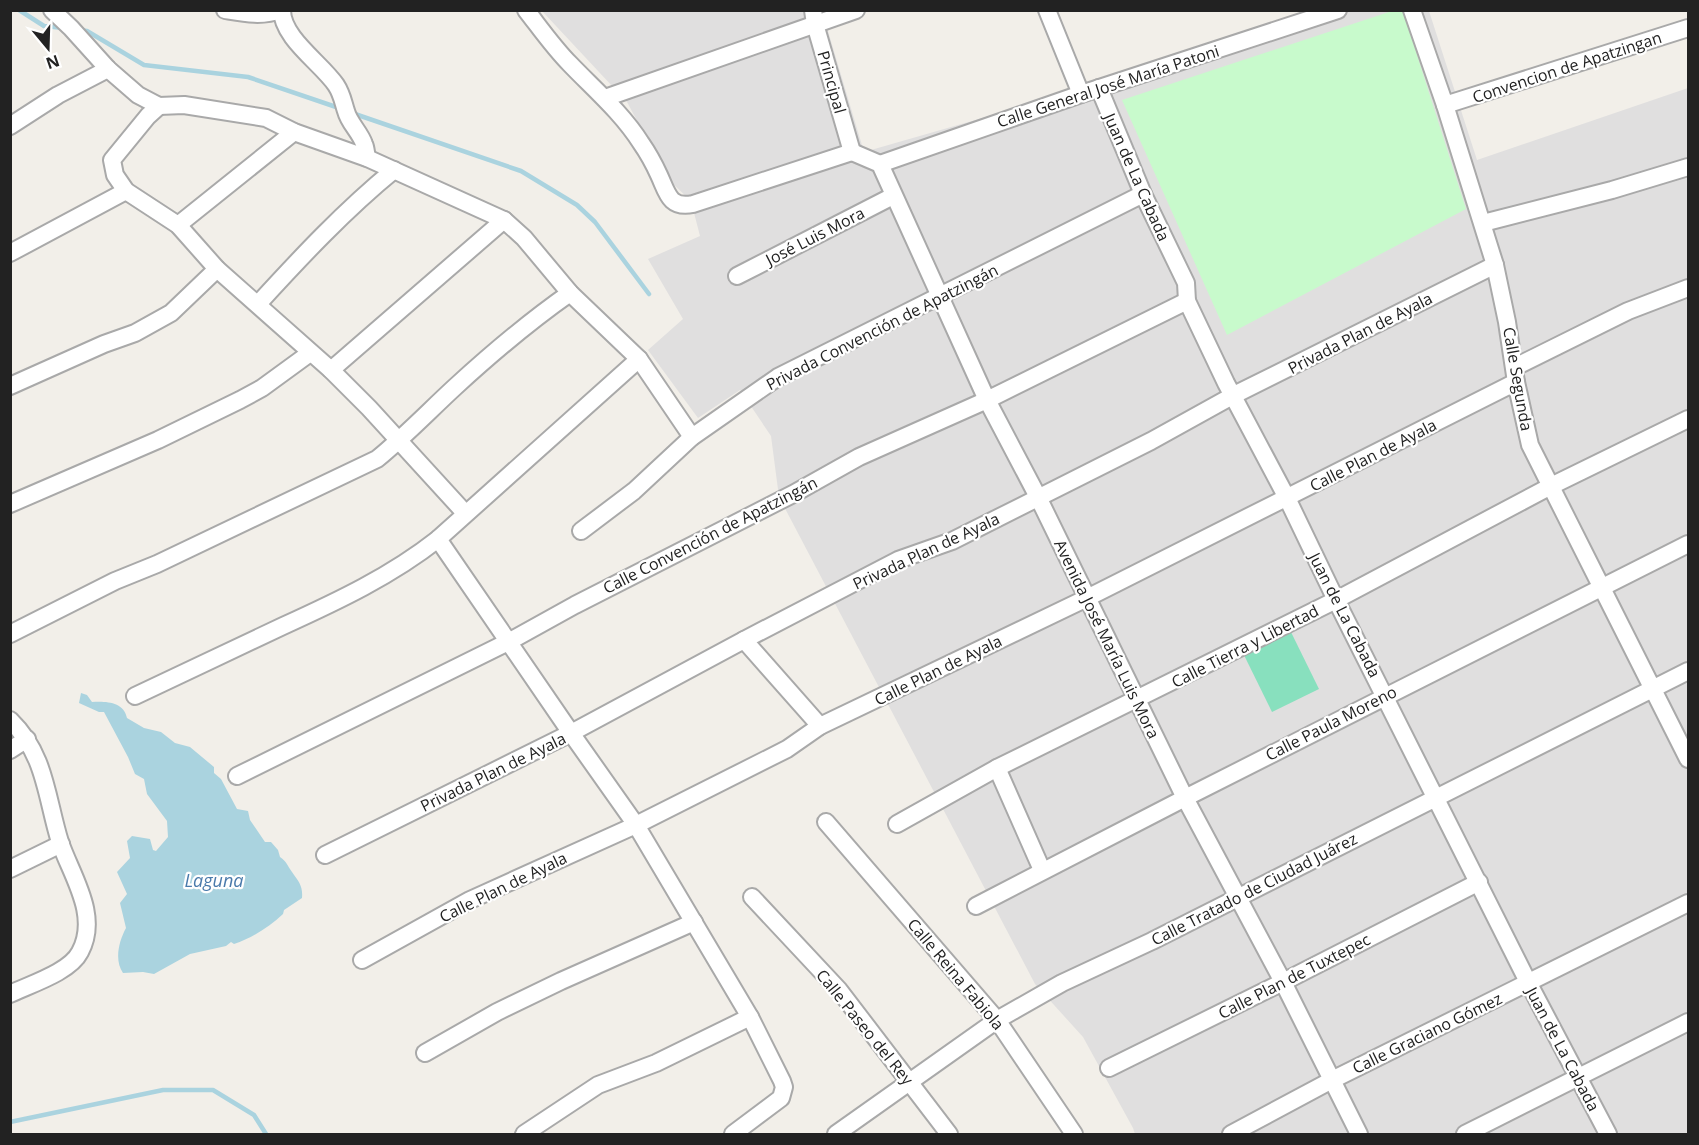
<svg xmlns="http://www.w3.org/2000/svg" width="1699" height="1145" font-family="'Open Sans',sans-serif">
<rect width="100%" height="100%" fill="#f2efe9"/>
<polygon fill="#e0dfdf" points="542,11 822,11 864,152 1100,84 1328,11 1429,11 1477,160 1688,88 1688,1134 1135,1134 1133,1128 1083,1037 1035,984 779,497 771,436 740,390 698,418 648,350 683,319 648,259 700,236 691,201 669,180 627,102"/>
<polygon fill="#c8facc" points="1392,11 1403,11 1466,209 1227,335 1122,100"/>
<polygon fill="#88e0be" points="1288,626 1319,689 1272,712 1241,649"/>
<path fill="#aad3df" d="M81 693 87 695 92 702C106 701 124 702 127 718L144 728 161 732 175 743 190 747 214 767V773L221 779 237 809 248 811 250 820 265 842H271L278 850 280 857C287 862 287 865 292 872 299 882 303 886 302 898L284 910 283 914C269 927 252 938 234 944L231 942 226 946 190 954 154 974 143 972 123 973C114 960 119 941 126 928L120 903 127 894 117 872 130 858 127 841 132 836 150 839 153 850 156 851 168 837 167 821 147 794 144 779 135 774 128 757 104 712H99L79 703Z"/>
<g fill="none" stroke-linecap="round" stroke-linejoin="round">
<g stroke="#aad3df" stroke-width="4.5">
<polyline points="19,10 44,26 63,28"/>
<polyline points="80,30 87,31 144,65 248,77 342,109"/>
<polyline points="352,113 521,171 577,205 595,222 649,294"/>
<polyline points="10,1122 163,1090 213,1090 254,1115 266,1134"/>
</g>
<g stroke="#a9a9a9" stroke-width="20">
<g id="street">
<polyline points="52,10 71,28 108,69 138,95 159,106 184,105 266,118 294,132 367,158 504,220 524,238 570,293 639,359 692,437"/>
<path d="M225 10C243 13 262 17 280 10"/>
<path d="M282 10C282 38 321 63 336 85 342 94 343 102 346 111 349 123 360 132 364 144 366 148 366 154 367 158"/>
<path d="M526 10C540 28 554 48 570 64 594 89 622 113 641 143 648 153 654 164 659 175 667 192 669 209 693 204L852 152"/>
<polyline points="813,10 815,24 852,152"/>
<polyline points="1047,10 1081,94"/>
<polyline points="1412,10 1445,105 1495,265 1507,322 1516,382 1530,445 1688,759"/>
<polyline points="1099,88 1143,194 1186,283 1187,301 1226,383 1287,498 1336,600 1528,982 1608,1134"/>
<polyline points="605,98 856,10"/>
<polyline points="1445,105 1688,28"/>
<polyline points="159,106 148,116 112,160 115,175 126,191 178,225 217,269 331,370 369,408 465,513"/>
<polyline points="10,126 58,95 108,69"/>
<polyline points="852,152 880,164 987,400 1038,497 1185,798 1283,982 1359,1134"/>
<polyline points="880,164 1081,94 1338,10"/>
<polyline points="1483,223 1612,190 1688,167"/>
<polyline points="178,225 294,132"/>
<polyline points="10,253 126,191"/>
<polyline points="737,276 893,196"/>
<path d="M258 304C301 257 345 210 394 170"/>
<polyline points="1515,367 1628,311 1688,288"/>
<polyline points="331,370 504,220"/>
<polyline points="10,386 104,344 135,333 171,313 217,269"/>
<polyline points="10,504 158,440 240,400 262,388 310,353"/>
<polyline points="581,531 634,491 692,437 778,377 1143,194"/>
<polyline points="438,539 571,733 636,825 750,1017 782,1081 784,1087 781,1098 733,1134"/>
<path d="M10 634 115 581 157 564 377 459C404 437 429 411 455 387 491 354 530 321 570 293"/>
<polyline points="744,640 820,726"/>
<path d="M135 696C184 673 234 649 283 626 338 601 391 576 438 539L639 359"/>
<path d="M10 720C46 755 46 797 60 842 71 875 100 915 80 952 70 972 31 984 10 994"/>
<polyline points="10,750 27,739"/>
<polyline points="997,768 1042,870"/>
<polyline points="237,776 510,641 575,605 793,494 859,457 987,400 1187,301"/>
<polyline points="826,822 997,1020 1074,1134"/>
<polyline points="897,824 997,768 1336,600 1551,486 1688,419"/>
<polyline points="325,855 571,733 744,640 898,560 952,541 1151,441 1234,395 1495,265"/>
<polyline points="10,869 61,844"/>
<polyline points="752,897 839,990 949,1134"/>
<polyline points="976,906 1185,798 1688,544"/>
<polyline points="362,960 470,900 636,825 787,749 820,726 1087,598 1516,382"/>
<polyline points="425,1053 497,1012 561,981 694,922"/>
<polyline points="1109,1068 1283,982 1479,882"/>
<polyline points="524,1134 598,1085 656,1063 750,1017"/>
<polyline points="836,1134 997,1020 1062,983 1152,941 1688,671"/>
<polyline points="1231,1134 1332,1080 1688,903"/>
<polyline points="1465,1134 1688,1022"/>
</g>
</g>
<use href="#street" stroke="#fff" stroke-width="16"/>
</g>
<g text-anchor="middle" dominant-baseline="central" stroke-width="4.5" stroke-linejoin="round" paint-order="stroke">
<g font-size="16" fill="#222" stroke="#fff">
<text transform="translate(1567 67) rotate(-18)">Convencion de Apatzingan</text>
<text transform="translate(832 82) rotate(74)">Principal</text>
<text transform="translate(1108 86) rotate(-18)">Calle General José María Patoni</text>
<text transform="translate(1137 177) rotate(66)">Juan de La Cabada</text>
<text transform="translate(815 236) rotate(-27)">José Luis Mora</text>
<text transform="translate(882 327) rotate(-27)">Privada Convención de Apatzingán</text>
<text transform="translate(1360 333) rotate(-27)">Privada Plan de Ayala</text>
<text transform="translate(1518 379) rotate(80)">Calle Segunda</text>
<text transform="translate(1373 455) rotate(-27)">Calle Plan de Ayala</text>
<text transform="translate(710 535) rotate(-27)">Calle Convención de Apatzingán</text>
<text transform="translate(926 551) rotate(-25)">Privada Plan de Ayala</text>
<text transform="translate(1345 615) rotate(63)">Juan de La Cabada</text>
<text transform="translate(1107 639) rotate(64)">Avenida José María Luis Mora</text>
<text transform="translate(1245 646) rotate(-27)">Calle Tierra y Libertad</text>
<text transform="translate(938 670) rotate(-26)">Calle Plan de Ayala</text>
<text transform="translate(1331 723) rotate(-27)">Calle Paula Moreno</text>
<text transform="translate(493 772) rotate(-26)">Privada Plan de Ayala</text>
<text transform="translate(503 887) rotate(-26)">Calle Plan de Ayala</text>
<text transform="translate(1254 889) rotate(-27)">Calle Tratado de Ciudad Juárez</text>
<text transform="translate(956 974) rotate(50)">Calle Reina Fabiola</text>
<text transform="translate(1294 976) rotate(-27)">Calle Plan de Tuxtepec</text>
<text transform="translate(865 1027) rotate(51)">Calle Paseo del Rey</text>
<text transform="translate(1427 1033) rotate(-26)">Calle Graciano Gómez</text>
<text transform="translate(1563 1049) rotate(62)">Juan de La Cabada</text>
</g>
<g font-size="18" font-style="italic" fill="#4a7aab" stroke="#fff">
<text x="214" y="880">Laguna</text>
</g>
</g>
<rect width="1699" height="1145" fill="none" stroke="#222222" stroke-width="24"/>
<g transform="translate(48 48) rotate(161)" stroke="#ffffff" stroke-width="4.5" paint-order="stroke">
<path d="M0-4.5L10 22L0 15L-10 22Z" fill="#222222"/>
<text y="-9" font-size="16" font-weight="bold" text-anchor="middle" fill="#222222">N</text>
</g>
</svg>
